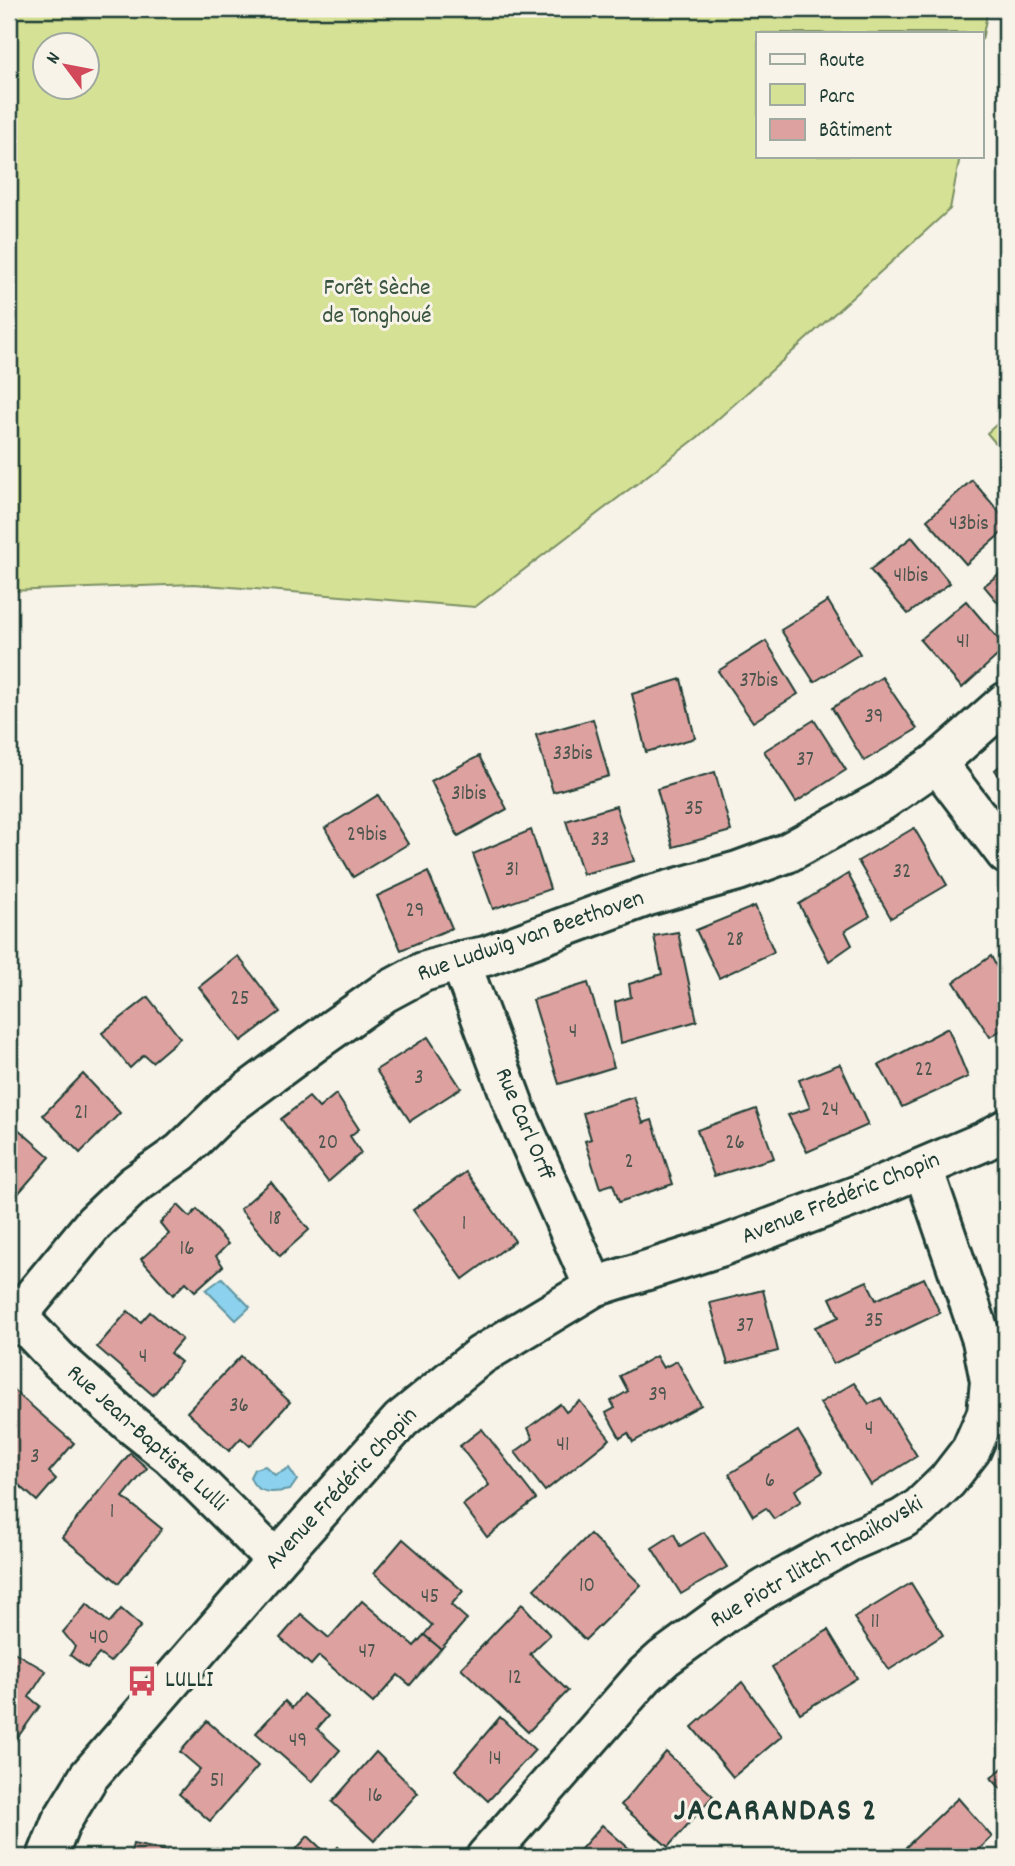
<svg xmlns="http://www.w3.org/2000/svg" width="1015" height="1866" font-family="Dekko,sans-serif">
<rect width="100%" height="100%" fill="#f7f3e8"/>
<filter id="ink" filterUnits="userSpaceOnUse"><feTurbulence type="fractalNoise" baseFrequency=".0143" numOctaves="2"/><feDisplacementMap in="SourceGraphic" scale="14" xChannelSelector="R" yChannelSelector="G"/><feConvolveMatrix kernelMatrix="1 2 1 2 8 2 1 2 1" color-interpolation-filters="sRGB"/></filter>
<g filter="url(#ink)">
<g fill="#d5e194" stroke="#7a8f64" stroke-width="2" fill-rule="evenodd">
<path d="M9 9H988L982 40V33H758V156H960L950 209 698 437 475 607 194 584 9 591ZM46 46H88V88H46Z"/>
<polygon points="1006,416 1006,449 1003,452 987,433"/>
</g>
<g fill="#8cd1ed" stroke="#6096a3" stroke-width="2">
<polygon points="222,1278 250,1307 236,1320 206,1290"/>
<path d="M265 1466 275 1475 289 1468 297 1480 290 1490C273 1493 256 1495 250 1477L254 1469Z"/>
</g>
<g fill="#dda2a0" stroke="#1f3d34" stroke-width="2">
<polygon points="972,480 1006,520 1006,529 966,564 927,520"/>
<polygon points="912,537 950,583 908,614 870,570"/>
<polygon points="1006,568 1006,612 984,586"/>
<polygon points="828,601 860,654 814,682 781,630"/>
<polygon points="966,601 1006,648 962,688 920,640"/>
<polygon points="766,641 798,694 753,722 718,671"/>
<polygon points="882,677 917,729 864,761 832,708"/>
<polygon points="681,679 695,738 646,752 632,694"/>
<polygon points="593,719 609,776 553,792 536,735"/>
<polygon points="814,720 846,770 796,802 764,751"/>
<polygon points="479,756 507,809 458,836 431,781"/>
<polygon points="1006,760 1006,785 995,770"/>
<polygon points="715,772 731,831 673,847 657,789"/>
<polygon points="378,795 408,844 353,877 325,828"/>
<polygon points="616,806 634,861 583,874 566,821"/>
<polygon points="914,828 947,885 891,918 858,861"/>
<polygon points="531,830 550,889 493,909 473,854"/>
<polygon points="428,872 452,928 401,950 377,896"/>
<polygon points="848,874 870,916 845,931 852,945 829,961 799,904"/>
<polygon points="755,906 774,952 719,978 696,930"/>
<polygon points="678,932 697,1021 621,1043 615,1002 631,997 629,984 662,974 654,936"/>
<polygon points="238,956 280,1012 241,1041 199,987"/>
<polygon points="991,956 1000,973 1006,968 1006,1027 990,1037 954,982"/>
<polygon points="588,983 614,1067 559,1084 533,1000"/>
<polygon points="148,997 180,1038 152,1062 144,1055 130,1068 102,1033"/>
<polygon points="948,1028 968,1077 902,1107 879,1065"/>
<polygon points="428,1037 461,1088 410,1121 376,1070"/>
<polygon points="840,1064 868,1125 807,1152 788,1115 810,1108 799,1080"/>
<polygon points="83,1074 120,1113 80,1153 43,1115"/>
<polygon points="336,1094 359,1129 350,1136 361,1153 328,1182 281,1119 309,1097 319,1108"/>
<polygon points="634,1097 643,1123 652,1120 673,1184 619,1202 613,1184 600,1188 585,1141 591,1139 583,1113"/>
<polygon points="756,1109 774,1158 714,1176 697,1130"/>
<polygon points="9,1121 50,1157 9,1204"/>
<polygon points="466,1172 515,1241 463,1279 413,1210"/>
<polygon points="271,1182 309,1230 280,1256 240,1209"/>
<polygon points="178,1205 190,1217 197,1209 228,1244 216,1256 223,1266 195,1291 186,1282 173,1295 141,1259 169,1234 160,1223"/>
<polygon points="924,1278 940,1313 833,1364 815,1327 839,1317 830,1298 867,1281 876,1300"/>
<polygon points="763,1290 778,1351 728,1364 710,1303"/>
<polygon points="128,1311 141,1322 150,1312 182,1339 170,1353 181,1362 153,1395 97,1347"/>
<polygon points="241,1356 290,1402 250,1446 241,1438 229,1451 187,1412"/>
<polygon points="656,1356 663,1368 677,1361 701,1405 633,1442 628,1433 620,1438 606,1413 615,1408 611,1401 628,1391 620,1376"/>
<polygon points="854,1383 869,1404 881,1398 917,1456 871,1485 820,1403"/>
<polygon points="11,1388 74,1443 49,1472 56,1479 37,1501 9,1476 9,1391"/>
<polygon points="580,1401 610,1439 545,1491 515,1452 533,1439 528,1428 560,1404 566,1412"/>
<polygon points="482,1429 536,1499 487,1537 463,1505 489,1485 460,1446"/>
<polygon points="798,1431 823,1472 795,1490 801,1501 774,1519 766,1508 753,1516 729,1474"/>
<polygon points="130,1453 147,1468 123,1497 162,1529 119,1583 62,1537"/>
<polygon points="704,1532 727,1567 681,1594 652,1548 674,1534 680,1546"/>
<polygon points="590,1534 641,1585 585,1640 534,1589"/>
<polygon points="403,1539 463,1591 451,1605 467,1619 441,1649 424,1635 432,1625 374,1573"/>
<polygon points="911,1583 943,1635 889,1670 854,1618"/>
<polygon points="362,1601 414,1646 424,1635 441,1649 410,1685 398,1675 373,1703 319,1656 311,1665 280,1638 301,1614 329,1638"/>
<polygon points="87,1604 109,1623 121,1609 141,1626 110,1662 99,1654 87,1668 70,1655 75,1647 63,1632"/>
<polygon points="522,1604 550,1635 530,1654 568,1691 528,1732 461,1668"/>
<polygon points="828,1630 857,1678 800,1713 772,1667"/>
<polygon points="9,1649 46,1671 29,1697 40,1706 15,1741 9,1738"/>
<polygon points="742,1682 782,1736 733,1777 692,1727"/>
<polygon points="303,1694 328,1716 317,1729 340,1750 312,1782 256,1733 285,1701 292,1708"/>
<polygon points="500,1717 535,1750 488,1801 455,1770"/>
<polygon points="207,1721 258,1766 210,1821 179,1794 200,1769 180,1752"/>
<polygon points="376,1752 418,1793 374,1841 332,1802"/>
<polygon points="666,1752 713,1796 668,1847 621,1805"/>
<polygon points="1006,1765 1006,1794 991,1778"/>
<polygon points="958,1798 992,1837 971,1857 916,1857 906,1847"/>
<polygon points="602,1825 639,1857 574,1857"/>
<polygon points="308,1836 329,1856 338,1847 349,1857 289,1857"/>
<polygon points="133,1844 167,1851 166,1857 130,1857"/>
</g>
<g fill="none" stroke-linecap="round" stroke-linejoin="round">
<g stroke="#1f3d34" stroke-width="44">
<g id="minor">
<polyline points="937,763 1006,854"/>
<polyline points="460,961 516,1111 594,1287"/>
<polyline points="17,1316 59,1360 132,1425 171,1456 276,1560"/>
<polyline points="9,1326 94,1223 134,1185 181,1152 227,1107 316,1041 384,993 423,972 460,961 486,956 648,896 738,871 787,853 882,801 937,763 1006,702"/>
<polyline points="47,1857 61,1822 89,1776 276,1560 401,1420 481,1355 594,1287 720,1247 858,1195 985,1141 1006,1129"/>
<polyline points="486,1857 645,1675 664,1658 727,1612 766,1588 851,1541 902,1519 919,1508 947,1481 971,1450 987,1413 990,1381 982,1340 923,1168"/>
</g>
</g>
<use href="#minor" stroke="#f7f3e8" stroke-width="38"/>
</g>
</g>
<defs>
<g id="bus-bare" transform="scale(2.415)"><path d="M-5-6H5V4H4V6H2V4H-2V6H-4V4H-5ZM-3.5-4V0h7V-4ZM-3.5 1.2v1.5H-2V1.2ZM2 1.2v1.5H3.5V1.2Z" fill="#d1495b" stroke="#f7f3e8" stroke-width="2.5" paint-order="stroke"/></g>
</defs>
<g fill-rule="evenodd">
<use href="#bus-bare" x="142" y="1681"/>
</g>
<g text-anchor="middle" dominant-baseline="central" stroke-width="6" stroke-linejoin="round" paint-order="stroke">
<g font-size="21" fill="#4e564f">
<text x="969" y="525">43bis</text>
<text x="911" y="577">41bis</text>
<text x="963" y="643">41</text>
<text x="759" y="682">37bis</text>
<text x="874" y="718">39</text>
<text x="573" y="755">33bis</text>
<text x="805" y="761">37</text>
<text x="469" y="795">31bis</text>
<text x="694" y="810">35</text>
<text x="367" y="836">29bis</text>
<text x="600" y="841">33</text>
<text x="512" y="871">31</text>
<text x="902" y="873">32</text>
<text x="415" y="912">29</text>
<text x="735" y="941">28</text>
<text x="240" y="1000">25</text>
<text x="573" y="1033">4</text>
<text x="924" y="1071">22</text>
<text x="419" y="1079">3</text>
<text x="830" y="1111">24</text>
<text x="81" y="1114">21</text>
<text x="328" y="1144">20</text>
<text x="735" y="1144">26</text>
<text x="629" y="1163">2</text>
<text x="275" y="1220">18</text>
<text x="464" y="1225">1</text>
<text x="187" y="1250">16</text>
<text x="874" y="1322">35</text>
<text x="745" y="1327">37</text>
<text x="143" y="1358">4</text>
<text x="658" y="1396">39</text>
<text x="239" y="1407">36</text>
<text x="869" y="1430">4</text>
<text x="563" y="1446">41</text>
<text x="35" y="1458">3</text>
<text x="770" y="1482">6</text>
<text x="112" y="1513">1</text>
<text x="587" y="1587">10</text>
<text x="430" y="1598">45</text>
<text x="875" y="1623">11</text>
<text x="99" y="1639">40</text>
<text x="367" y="1653">47</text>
<text x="515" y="1679">12</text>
<text x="298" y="1742">49</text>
<text x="495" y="1760">14</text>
<text x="217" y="1782">51</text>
<text x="375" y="1797">16</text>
</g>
<g font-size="24" fill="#3a5642" stroke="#f7f3e8">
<text x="377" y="289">Forêt Sèche<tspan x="377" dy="28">de Tonghoué</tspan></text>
</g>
<g font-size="24" fill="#1f3d34" stroke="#f7f3e8">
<text transform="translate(531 937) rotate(-19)">Rue Ludwig van Beethoven</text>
<text transform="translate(524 1125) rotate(67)">Rue Carl Orff</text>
<text transform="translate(841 1199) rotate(-22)">Avenue Frédéric Chopin</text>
<text transform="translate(146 1439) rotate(42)">Rue Jean-Baptiste Lulli</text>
<text transform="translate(342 1489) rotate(-47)">Avenue Frédéric Chopin</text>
<text transform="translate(817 1563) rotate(-30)">Rue Piotr Ilitch Tchaikovski</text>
</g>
<g font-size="24" fill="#1f3d34" stroke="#f7f3e8" text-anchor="start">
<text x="165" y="1681">LULLI</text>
</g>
<g font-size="32" font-weight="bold" letter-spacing="2" fill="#1f3d34" stroke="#f7f3e8">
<text x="776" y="1813">JACARANDAS 2</text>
</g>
</g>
<rect width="1015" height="1866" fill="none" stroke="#f7f3e8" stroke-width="35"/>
<rect x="18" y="18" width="980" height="1831" fill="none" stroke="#1f3d34" stroke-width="2.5" filter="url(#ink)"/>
<rect x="756" y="32" width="228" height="126" fill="#f7f3e8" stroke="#a1aaa0" stroke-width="2"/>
<rect x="770" y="54" width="35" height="10" fill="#f7f3e8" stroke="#a1aaa0" stroke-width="2"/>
<text x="819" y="66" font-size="21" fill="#1f3d34">Route</text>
<rect x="770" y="84" width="35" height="21" fill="#d5e194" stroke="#a1aaa0" stroke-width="2"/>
<text x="819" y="102" font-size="21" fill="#1f3d34">Parc</text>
<rect x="770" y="119" width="35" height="21" fill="#dda2a0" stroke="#a1aaa0" stroke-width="2"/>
<text x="819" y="136" font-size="21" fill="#1f3d34">Bâtiment</text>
<g transform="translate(66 66) rotate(302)"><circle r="33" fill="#f7f3e8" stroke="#a1aaa0" stroke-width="2"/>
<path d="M0-5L12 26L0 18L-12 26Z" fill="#d1495b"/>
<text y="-10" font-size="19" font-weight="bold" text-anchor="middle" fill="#1f3d34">N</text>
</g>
</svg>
